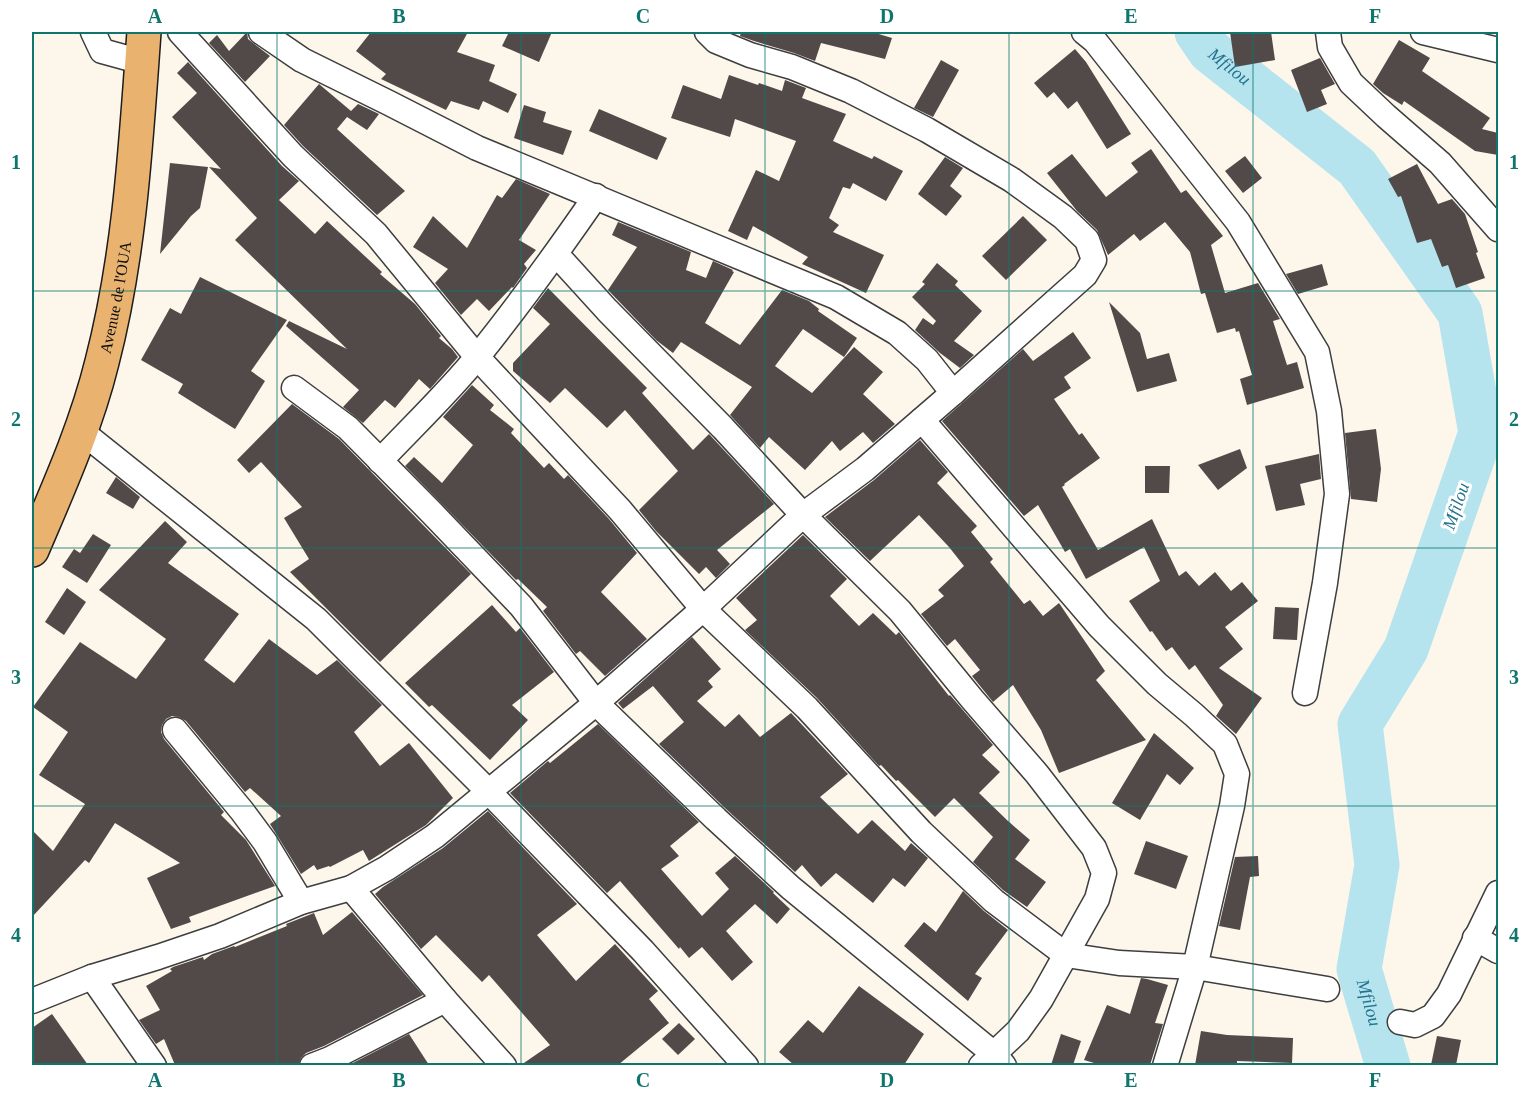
<svg xmlns="http://www.w3.org/2000/svg" width="1530" height="1097" font-family="'Times New Roman',serif">
<rect width="100%" height="100%" fill="#fdf6eb"/>
<g fill="none" stroke-linecap="round" stroke-linejoin="round">
<path stroke="#b5e4ee" stroke-width="45" id="s1" d="M1197 32 1210 51 1357 167 1460 313 1481 433 1406 649 1360 724 1377 865 1359 969 1388 1066"/>
</g>
<g fill="#524a48">
<polygon points="247,32 248,39 253,43 270,56 245,82 209,43 217,35 229,51"/>
<polygon points="371,32 468,32 457,52 495,65 489,81 517,94 508,113 483,101 479,110 451,101 446,110 381,79 386,74 356,51"/>
<polygon points="509,32 552,32 539,62 502,46"/>
<polygon points="741,32 872,32 892,38 885,59 821,43 815,61 794,53 754,41 740,36"/>
<polygon points="1230,32 1271,32 1275,60 1235,67"/>
<polygon points="1399,40 1430,58 1422,71 1490,118 1482,129 1498,133 1498,155 1475,151 1404,101 1402,105 1383,93 1373,84"/>
<polygon points="1075,49 1086,62 1131,134 1107,149 1077,101 1068,109 1054,92 1047,98 1034,83"/>
<polygon points="1320,58 1335,84 1321,90 1327,104 1307,112 1291,70"/>
<polygon points="941,60 959,70 933,117 914,108"/>
<polygon points="188,62 282,166 299,181 279,200 315,234 327,221 382,272 380,274 415,304 441,336 439,338 452,349 458,357 430,389 419,379 395,408 385,400 363,423 343,407 359,390 286,326 289,321 347,349 235,240 257,218 209,167 221,169 172,117 197,93 177,73"/>
<polygon points="729,75 758,85 759,83 782,91 785,80 806,88 802,98 846,114 833,141 872,159 874,156 903,171 886,201 853,183 850,189 843,187 829,218 839,225 833,232 884,255 866,293 802,264 808,257 753,226 747,240 728,231 756,170 779,181 796,141 735,119 730,137 671,118 683,85 721,99"/>
<polygon points="319,84 351,111 358,104 379,114 367,130 347,117 337,129 405,191 377,215 303,146 284,125"/>
<polygon points="524,105 546,112 543,122 572,131 563,155 514,138"/>
<polygon points="599,109 667,138 657,160 589,131"/>
<polygon points="1151,149 1181,193 1186,190 1223,236 1211,245 1225,293 1258,283 1280,319 1273,321 1287,365 1297,362 1304,388 1247,405 1240,379 1252,375 1239,331 1236,332 1235,328 1217,333 1205,293 1201,294 1190,252 1165,222 1140,241 1134,234 1108,255 1097,230 1077,211 1047,173 1072,154 1106,197 1138,172 1131,163"/>
<polygon points="1245,156 1262,178 1243,193 1225,171"/>
<polygon points="945,157 963,168 950,186 962,196 946,216 918,194"/>
<polygon points="170,163 208,167 200,208 191,216 160,254"/>
<polygon points="1417,164 1438,204 1452,199 1465,214 1478,252 1476,253 1485,278 1456,288 1448,265 1442,267 1431,239 1417,243 1401,196 1398,197 1388,179"/>
<polygon points="516,179 550,194 519,240 536,250 524,264 527,268 513,288 512,287 489,311 477,299 461,315 435,283 448,269 413,247 433,216 467,248 497,195 502,198"/>
<polygon points="1023,216 1047,240 1006,280 982,256"/>
<polygon points="618,222 691,252 686,270 706,278 713,261 733,270 732,271 734,272 705,323 740,345 782,290 809,301 819,309 818,311 857,338 844,357 803,329 775,366 812,393 854,347 883,372 863,394 895,424 873,443 863,432 840,451 832,441 805,470 769,437 760,448 730,415 752,387 681,342 673,353 656,340 608,290 637,247 612,235"/>
<polygon points="937,263 958,281 955,285 982,311 954,341 974,355 960,368 940,353 915,330 923,318 933,325 936,321 912,297 925,284 922,282"/>
<polygon points="1322,264 1328,285 1298,294 1286,274"/>
<polygon points="200,277 287,320 251,371 265,381 235,429 178,393 183,384 141,360 170,308 181,314"/>
<polygon points="548,288 647,388 642,393 693,450 709,434 774,504 717,550 730,564 716,578 706,567 699,574 656,531 639,510 678,471 625,410 607,428 565,388 550,403 513,371 513,363 550,324 533,308"/>
<polygon points="1109,302 1140,333 1147,359 1169,353 1177,381 1137,392"/>
<polygon points="1073,332 1091,358 1064,377 1071,388 1054,399 1079,435 1082,433 1100,458 1064,484 1065,485 1062,487 1098,550 1152,519 1179,576 1186,571 1199,586 1215,572 1231,591 1242,582 1258,601 1225,627 1243,649 1219,668 1262,698 1236,734 1216,716 1223,705 1195,665 1189,670 1172,647 1166,651 1152,631 1150,632 1129,601 1160,581 1144,547 1086,579 1070,549 1065,552 1038,505 1024,516 942,421 1023,349 1033,361"/>
<polygon points="472,385 494,405 490,410 514,429 511,433 544,468 549,463 564,479 568,475 609,519 637,553 601,592 647,639 605,676 580,651 576,654 543,611 547,607 518,579 516,580 405,466 414,457 442,483 473,445 443,417"/>
<polygon points="292,404 339,439 471,574 380,662 290,572 309,559 284,518 302,507 261,462 249,473 237,460"/>
<polygon points="1376,429 1381,469 1377,502 1351,499 1345,433"/>
<polygon points="920,440 948,472 937,483 977,526 971,532 993,559 990,562 1024,604 1030,600 1043,616 1059,603 1105,671 1096,680 1146,740 1059,773 1041,730 1013,685 993,702 972,676 980,670 955,639 947,646 921,614 944,596 938,590 964,566 949,547 919,515 870,561 825,517 874,480"/>
<polygon points="1240,449 1247,468 1218,490 1198,465"/>
<polygon points="1319,454 1321,479 1300,484 1305,505 1276,511 1265,466"/>
<polygon points="1145,466 1170,466 1169,493 1145,493"/>
<polygon points="116,477 140,497 133,509 106,493"/>
<polygon points="165,521 187,542 168,563 239,614 204,660 234,683 269,639 317,675 337,660 382,705 354,732 380,766 409,743 453,798 426,825 369,861 363,850 330,867 329,866 317,870 314,865 301,874 270,824 281,816 250,788 245,792 186,721 179,717 172,716 166,719 162,725 161,732 164,739 224,812 221,815 246,840 275,886 189,917 191,922 171,929 147,878 180,863 115,823 89,863 85,860 32,917 32,830 53,851 85,804 39,775 68,732 33,707 80,642 136,679 166,639 99,590"/>
<polygon points="93,534 111,545 87,583 62,567 74,549 80,553"/>
<polygon points="803,535 847,579 830,596 859,626 873,613 896,635 899,632 949,696 950,695 993,745 982,755 1000,772 979,793 1008,821 1030,840 1015,859 1046,882 1027,907 1003,890 973,862 993,837 954,798 935,817 898,780 896,781 881,765 879,766 817,698 745,630 757,620 736,598"/>
<polygon points="67,588 86,602 64,635 45,622"/>
<polygon points="492,605 516,632 520,628 554,672 512,705 528,720 490,760 432,705 429,707 405,683"/>
<polygon points="1275,607 1299,608 1297,640 1273,639"/>
<polygon points="692,637 721,669 708,681 713,687 697,701 725,727 739,714 760,737 791,713 848,774 820,797 858,834 872,820 905,851 911,843 928,858 905,887 893,878 873,903 836,873 821,887 802,865 795,872 726,809 659,744 684,722 653,686 623,709 618,703"/>
<polygon points="598,724 699,822 670,846 679,856 661,869 702,916 729,889 715,873 735,856 774,892 773,893 790,909 777,924 755,904 726,931 753,962 732,981 702,947 689,958 680,947 679,949 620,881 607,893 510,793 548,761 550,763"/>
<polygon points="1154,733 1194,768 1180,785 1167,774 1140,820 1112,803"/>
<polygon points="488,811 577,904 537,935 576,981 615,944 658,991 649,999 669,1023 618,1065 521,1065 550,1045 489,975 482,982 436,935 421,949 375,894 383,887 443,848"/>
<polygon points="1146,841 1188,856 1176,889 1134,874"/>
<polygon points="1258,856 1259,876 1250,877 1240,930 1219,926 1235,857"/>
<polygon points="963,891 984,911 1008,930 975,974 982,978 968,1001 904,946 924,922 936,932"/>
<polygon points="352,912 423,995 324,1046 306,1053 301,1058 298,1065 175,1065 164,1039 156,1044 139,1020 160,1010 146,986 172,971 170,969 173,967 203,957 204,960 212,954 234,946 235,947 287,926 286,924 314,913 323,935"/>
<polygon points="1141,978 1147,979 1168,985 1155,1023 1163,1024 1150,1065 1101,1065 1084,1060 1107,1005 1130,1014"/>
<polygon points="859,986 924,1034 904,1065 794,1065 779,1052 808,1020 823,1033"/>
<polygon points="52,1014 88,1065 32,1065 32,1028"/>
<polygon points="679,1023 695,1039 678,1055 662,1039"/>
<polygon points="1201,1031 1227,1035 1293,1038 1292,1063 1237,1061 1237,1065 1195,1065"/>
<polygon points="409,1034 429,1065 349,1065"/>
<polygon points="1061,1034 1081,1041 1073,1065 1051,1065"/>
<polygon points="1437,1036 1461,1040 1456,1065 1431,1065"/>
</g>
<g fill="none" stroke-linecap="round" stroke-linejoin="round">
<g stroke="#3e3e3e" stroke-width="27">
<g id="minor">
<polyline points="93,32 102,51 142,62"/>
<polyline points="180,32 293,156 376,234 477,357 620,510 703,609 807,708 921,832 994,901 1066,955 1119,963 1195,967 1327,989"/>
<polyline points="261,32 302,60 389,103 477,148 836,297 897,333 927,360 953,393"/>
<polyline points="1084,32 1095,41 1238,222 1317,352 1329,411 1337,494 1325,583 1305,693"/>
<polyline points="1328,32 1330,47 1351,83 1386,116 1440,163 1498,229"/>
<polyline points="1423,32 1498,50"/>
<polyline points="556,254 607,310 723,428 803,515 900,611 972,699 1037,774 1094,848 1104,873 1097,899 1041,999 1018,1031 981,1066"/>
<polyline points="294,388 348,428 432,513 521,606 596,703 716,819 791,888 994,1054 1004,1066"/>
<polyline points="922,420 1099,626 1157,684 1194,715 1225,744 1237,774 1232,806 1195,967 1165,1066"/>
<polyline points="81,431 316,619 488,791 643,951 746,1066"/>
<path d="M380 461C413 426 448 393 478 356 519 305 558 251 596 196"/>
<polyline points="175,730 242,811 265,842 301,902"/>
<polyline points="351,888 445,1000 504,1066"/>
<polyline points="1475,938 1498,951"/>
<polyline points="92,977 154,1066"/>
<polyline points="32,1001 92,977 158,957 220,936 301,902 351,888 387,868 435,836 596,703 703,609 803,515 865,469 953,393 1085,275 1094,260 1087,240 1063,217 1012,180 927,130 851,91 792,67 750,55 716,41 707,32"/>
<polyline points="1400,1022 1415,1025 1433,1016 1449,994 1498,893"/>
<polyline points="312,1066 330,1059 445,1000"/>
</g>
</g>
<g stroke="#1c1c1c" stroke-width="36">
<g id="primary">
<path id="s2" d="M32 550C58 489 86 427 102 362 130 254 136 142 144 32"/>
</g>
</g>
<use href="#minor" stroke="#fff" stroke-width="24"/>
<use href="#primary" stroke="#e9b36f" stroke-width="33"/>
</g>
<path fill="none" stroke="#0f766e" stroke-width="1.5" stroke-opacity="0.55" d="M277 32V1066M521 32V1066M765 32V1066M1009 32V1066M1253 32V1066M32 291H1498M32 548H1498M32 806H1498"/>
<g text-anchor="middle" dominant-baseline="central" stroke-width="6" stroke-linejoin="round" paint-order="stroke">
<g font-size="16" fill="#0b0b0b" stroke="#fff">
<text stroke="none"><textPath href="#s2" startOffset="267">Avenue de l'OUA</textPath></text>
</g>
<g font-size="18" font-style="italic" fill="#23738d" stroke="#fff">
<text stroke="none"><textPath href="#s1" startOffset="48">Mfilou</textPath></text>
<text transform="translate(1456 506) rotate(-71)">Mfilou</text>
<text stroke="none"><textPath href="#s1" startOffset="1110">Mfilou</textPath></text>
</g>
</g>
<rect width="1530" height="1097" fill="none" stroke="#ffffff" stroke-width="66"/>
<rect x="33" y="33" width="1464" height="1031" fill="none" stroke="#0f766e" stroke-width="2"/>
<g font-size="20" text-anchor="middle" font-weight="bold" fill="#0f766e">
<text x="155" y="23">A</text>
<text x="399" y="23">B</text>
<text x="643" y="23">C</text>
<text x="887" y="23">D</text>
<text x="1131" y="23">E</text>
<text x="1375" y="23">F</text>
<text x="16" y="169">1</text>
<text x="1514" y="169">1</text>
<text x="16" y="426">2</text>
<text x="1514" y="426">2</text>
<text x="16" y="684">3</text>
<text x="1514" y="684">3</text>
<text x="16" y="942">4</text>
<text x="1514" y="942">4</text>
<text x="155" y="1087">A</text>
<text x="399" y="1087">B</text>
<text x="643" y="1087">C</text>
<text x="887" y="1087">D</text>
<text x="1131" y="1087">E</text>
<text x="1375" y="1087">F</text>
</g>
</svg>
